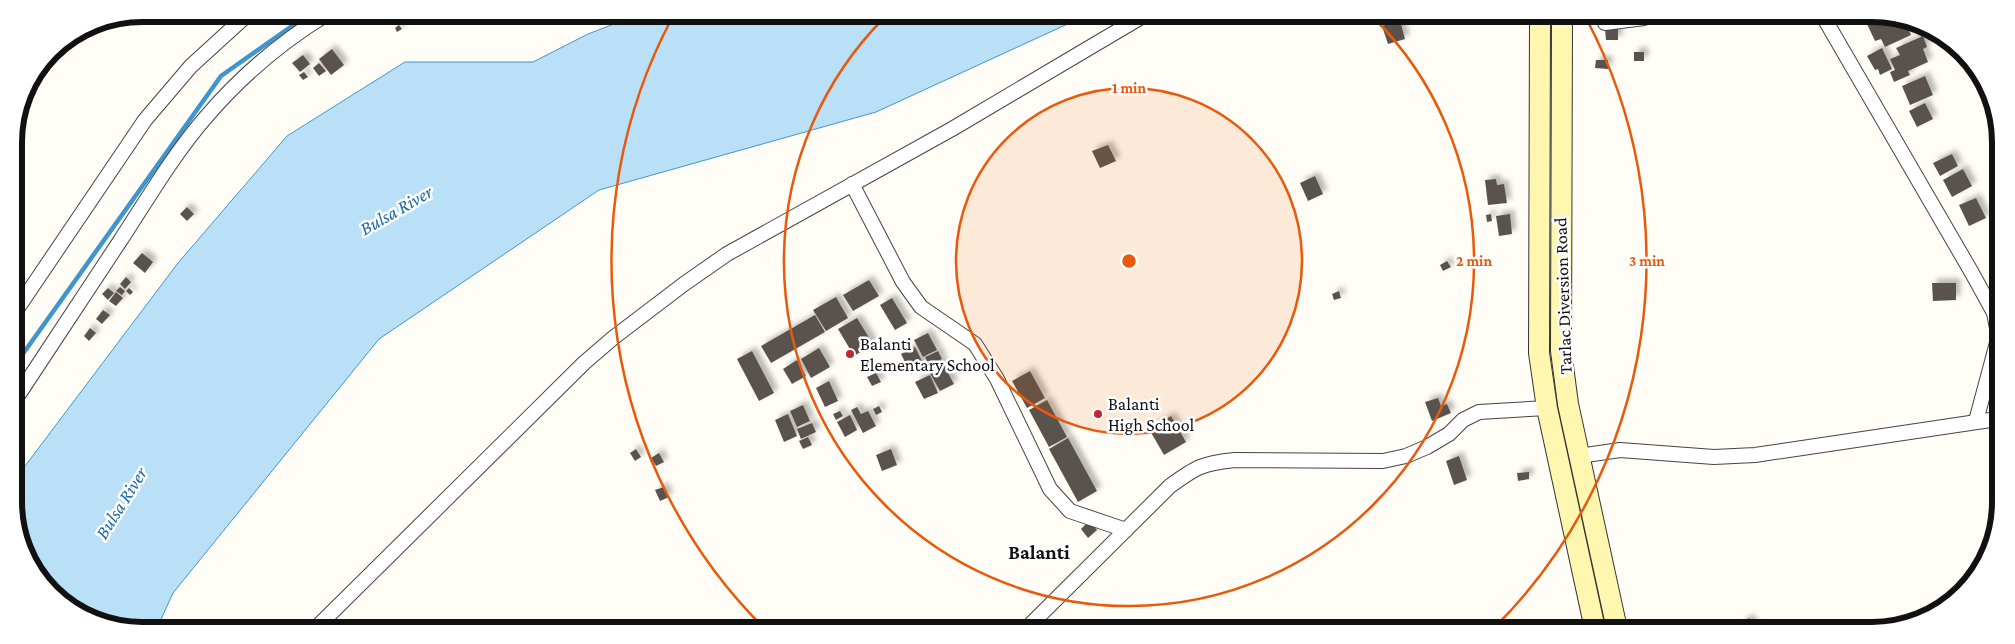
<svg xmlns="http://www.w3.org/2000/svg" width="2015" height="644" font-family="'Crimson Pro',serif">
<defs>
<filter id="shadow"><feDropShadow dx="4.5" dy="-4.5" stdDeviation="2.5" flood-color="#0004"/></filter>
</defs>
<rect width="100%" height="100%" fill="#fffdf5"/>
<polygon fill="#b9e0f7" stroke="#3f96cf" points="637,15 1085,16 876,112 599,190 379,339 173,593 158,626 109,626 46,587 16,526 16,482 22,470 178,263 287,136 405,62 533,62 588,34"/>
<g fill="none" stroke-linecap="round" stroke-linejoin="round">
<polyline stroke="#3f96cf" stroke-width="4.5" points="15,365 221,76 309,14"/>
</g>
<g fill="#5a524d" filter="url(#shadow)">
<polygon points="559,15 574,15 561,20"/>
<rect x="1585" y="17" width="17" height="7"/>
<polygon points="1879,18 1898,18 1900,24 1905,22 1911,35 1885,47 1881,39 1875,41 1867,24"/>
<polygon points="1400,20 1405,39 1388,44 1382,26"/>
<polygon points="399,25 402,29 397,32 395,28"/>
<polygon points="1618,27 1618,40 1606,40 1605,28"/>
<polygon points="1923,36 1927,47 1923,49 1928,62 1908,71 1910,75 1894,82 1890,72 1895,70 1890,59 1900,55 1896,48"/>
<polygon points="1882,48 1892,69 1880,75 1878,69 1875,70 1867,56"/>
<polygon points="332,49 344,65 331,75 319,59"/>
<rect x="1634" y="52" width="10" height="9"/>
<polygon points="303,55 310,64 300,72 292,63"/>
<polygon points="1596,60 1608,60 1608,69 1595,68"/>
<polygon points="319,63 326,71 319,76 313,68"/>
<polygon points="304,72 308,77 303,80 299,75"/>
<polygon points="1925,76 1933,95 1910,105 1902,86"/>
<polygon points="1925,103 1933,119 1917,127 1909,111"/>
<polygon points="1108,145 1116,161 1100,168 1092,151"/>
<polygon points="1952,154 1958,166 1940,176 1933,163"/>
<polygon points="1963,169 1972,186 1952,197 1943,180"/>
<polygon points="1315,176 1323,194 1308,201 1300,183"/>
<polygon points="1496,179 1497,185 1504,184 1507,203 1488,205 1485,180"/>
<polygon points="1976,198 1986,218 1969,226 1959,205"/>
<polygon points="187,207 194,214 187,221 180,214"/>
<polygon points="1491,214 1492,221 1487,222 1486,215"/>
<polygon points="1510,214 1512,234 1499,236 1496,216"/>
<polygon points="142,253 153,262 145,273 133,263"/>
<polygon points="1447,261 1451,267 1443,271 1440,265"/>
<polygon points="126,277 131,282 125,289 120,284"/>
<polygon points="869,280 879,296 853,311 843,295"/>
<polygon points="1932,283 1956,283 1956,300 1933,301"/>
<polygon points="120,287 125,291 122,295 116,291"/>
<polygon points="108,288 114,293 108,300 102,294"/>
<polygon points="129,288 133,292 130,295 126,291"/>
<polygon points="1339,291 1341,298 1334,300 1332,294"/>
<polygon points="116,292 123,298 116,306 109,301"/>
<polygon points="836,297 848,318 826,331 813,310"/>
<polygon points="892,298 907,323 895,330 880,305"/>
<polygon points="103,310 110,315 102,324 96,319"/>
<polygon points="815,315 825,332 771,363 761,346"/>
<polygon points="857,318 873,344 854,356 838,329"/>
<polygon points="90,328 96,333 89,341 84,336"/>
<polygon points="928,333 937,350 923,357 914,340"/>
<polygon points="915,347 925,367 911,374 901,354"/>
<polygon points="819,348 830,367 811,378 801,359"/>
<polygon points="752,351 774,393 759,401 737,359"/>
<polygon points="938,351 942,359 929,365 925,357"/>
<polygon points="797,360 806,376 792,384 783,369"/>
<polygon points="941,360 954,384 940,391 927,368"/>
<polygon points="1030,371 1045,398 1027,408 1012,381"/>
<polygon points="876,373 881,382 872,386 867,377"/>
<polygon points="930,375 938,393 924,399 915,382"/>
<polygon points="829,381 838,401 825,407 816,388"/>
<polygon points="1438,398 1441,406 1447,404 1451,413 1432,421 1425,402"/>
<polygon points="1047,400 1067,437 1049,447 1029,410"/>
<polygon points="803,405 810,421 797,427 790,411"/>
<polygon points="879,406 882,412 876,415 873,409"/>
<polygon points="857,407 861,414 868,411 876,426 863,433 851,410"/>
<polygon points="840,411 843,416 836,420 833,414"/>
<polygon points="788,414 797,436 784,442 775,420"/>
<polygon points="850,415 857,430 845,437 837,422"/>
<polygon points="1171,416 1186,442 1164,455 1149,429"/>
<polygon points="812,423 816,432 801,439 797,429"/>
<polygon points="808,437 812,445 803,449 799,441"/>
<polygon points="1068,438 1097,491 1078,502 1049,449"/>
<polygon points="636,449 641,457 635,461 630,453"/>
<polygon points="891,449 897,465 882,471 876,455"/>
<polygon points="659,453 664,462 656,466 651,458"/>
<polygon points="1459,456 1467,480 1454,485 1446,461"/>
<polygon points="1529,472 1529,479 1518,481 1517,473"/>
<polygon points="664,487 669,497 660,501 655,490"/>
<polygon points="1089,521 1097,530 1088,538 1081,529"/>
<polygon points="1749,618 1755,627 1745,630 1741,623"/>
</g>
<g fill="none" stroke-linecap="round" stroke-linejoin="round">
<g stroke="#444" stroke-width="16">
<g id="minor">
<polyline points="1824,18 1972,273 1994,313 1998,333"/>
<polyline points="1605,23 1644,18"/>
<polyline points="852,184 903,282 921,307 975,344 997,379 1050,489 1070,511 1126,530"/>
<polyline points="15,312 145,120 191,66 248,14"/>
<path d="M15 400C50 347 85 294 120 241 147 200 173 155 206 117 241 76 281 42 327 14"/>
<polyline points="1976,421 1998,339"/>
<polyline points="1579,456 1620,450 1714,457 1755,455 1997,419"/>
<polyline points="318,626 584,363 613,338 684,284 727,254 952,129 1143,16"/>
<path d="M1027 628 1170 486C1196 467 1203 463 1235 460L1383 461 1406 456 1427 447 1449 434 1463 420 1479 412 1547 408"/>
</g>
</g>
<g stroke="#333" stroke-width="22">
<g id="secondary">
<polyline points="1540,17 1539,353 1547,408 1595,629"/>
<polyline points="1562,17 1561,351 1568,404 1617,629"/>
</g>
</g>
<use href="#minor" stroke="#fff" stroke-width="14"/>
<use href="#secondary" stroke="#fff6b0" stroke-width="20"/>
</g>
<circle cx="1129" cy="261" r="173" fill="#e8590c" fill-opacity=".12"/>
<g fill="none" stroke="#e8590c" stroke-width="2.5">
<circle cx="1129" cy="261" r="173"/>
<path d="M1373 17A345 345 0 1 1 885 17"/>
<path d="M763 627A518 518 0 0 1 672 18M1586 18A518 518 0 0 1 1495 627"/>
</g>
<g fill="#c4262e" stroke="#fff" stroke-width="2">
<circle cx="850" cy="354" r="5"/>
<circle cx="1098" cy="414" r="5"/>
</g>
<g text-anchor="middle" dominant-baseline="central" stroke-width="5" stroke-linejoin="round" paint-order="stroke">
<g font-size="18" fill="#111" stroke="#fff">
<text transform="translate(1563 296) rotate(-92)">Tarlac Diversion Road</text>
</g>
<g font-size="18" fill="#111" stroke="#fff" text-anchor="start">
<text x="860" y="344">Balanti<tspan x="860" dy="21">Elementary School</tspan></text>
<text x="1108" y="404">Balanti<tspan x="1108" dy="21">High School</tspan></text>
</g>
<g font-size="19" font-style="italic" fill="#1768a6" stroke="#fff">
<text transform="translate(396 210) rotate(-30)">Bulsa River</text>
<text transform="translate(121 503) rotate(-58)">Bulsa River</text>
</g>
<g font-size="20" font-weight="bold" fill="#111" stroke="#fff">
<text x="1039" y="552">Balanti</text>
</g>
</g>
<path d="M0 0H2015V644H0ZM142 22H1872A120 120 0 0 1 1992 142V502A120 120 0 0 1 1872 622H142A120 120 0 0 1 22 502V142A120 120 0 0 1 142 22Z" fill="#fff" fill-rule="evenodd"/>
<path fill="none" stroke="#111" stroke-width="6" d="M142 22H1872A120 120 0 0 1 1992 142V502A120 120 0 0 1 1872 622H142A120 120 0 0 1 22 502V142A120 120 0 0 1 142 22Z"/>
<circle cx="1129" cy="261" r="8" fill="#e8590c" stroke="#fff" stroke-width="2.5"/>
<g font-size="15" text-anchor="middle" font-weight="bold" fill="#e8590c" stroke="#fff" stroke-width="5" stroke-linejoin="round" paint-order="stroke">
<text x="1129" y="93">1 min</text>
<text x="1474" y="266">2 min</text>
<text x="1647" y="266">3 min</text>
</g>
</svg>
